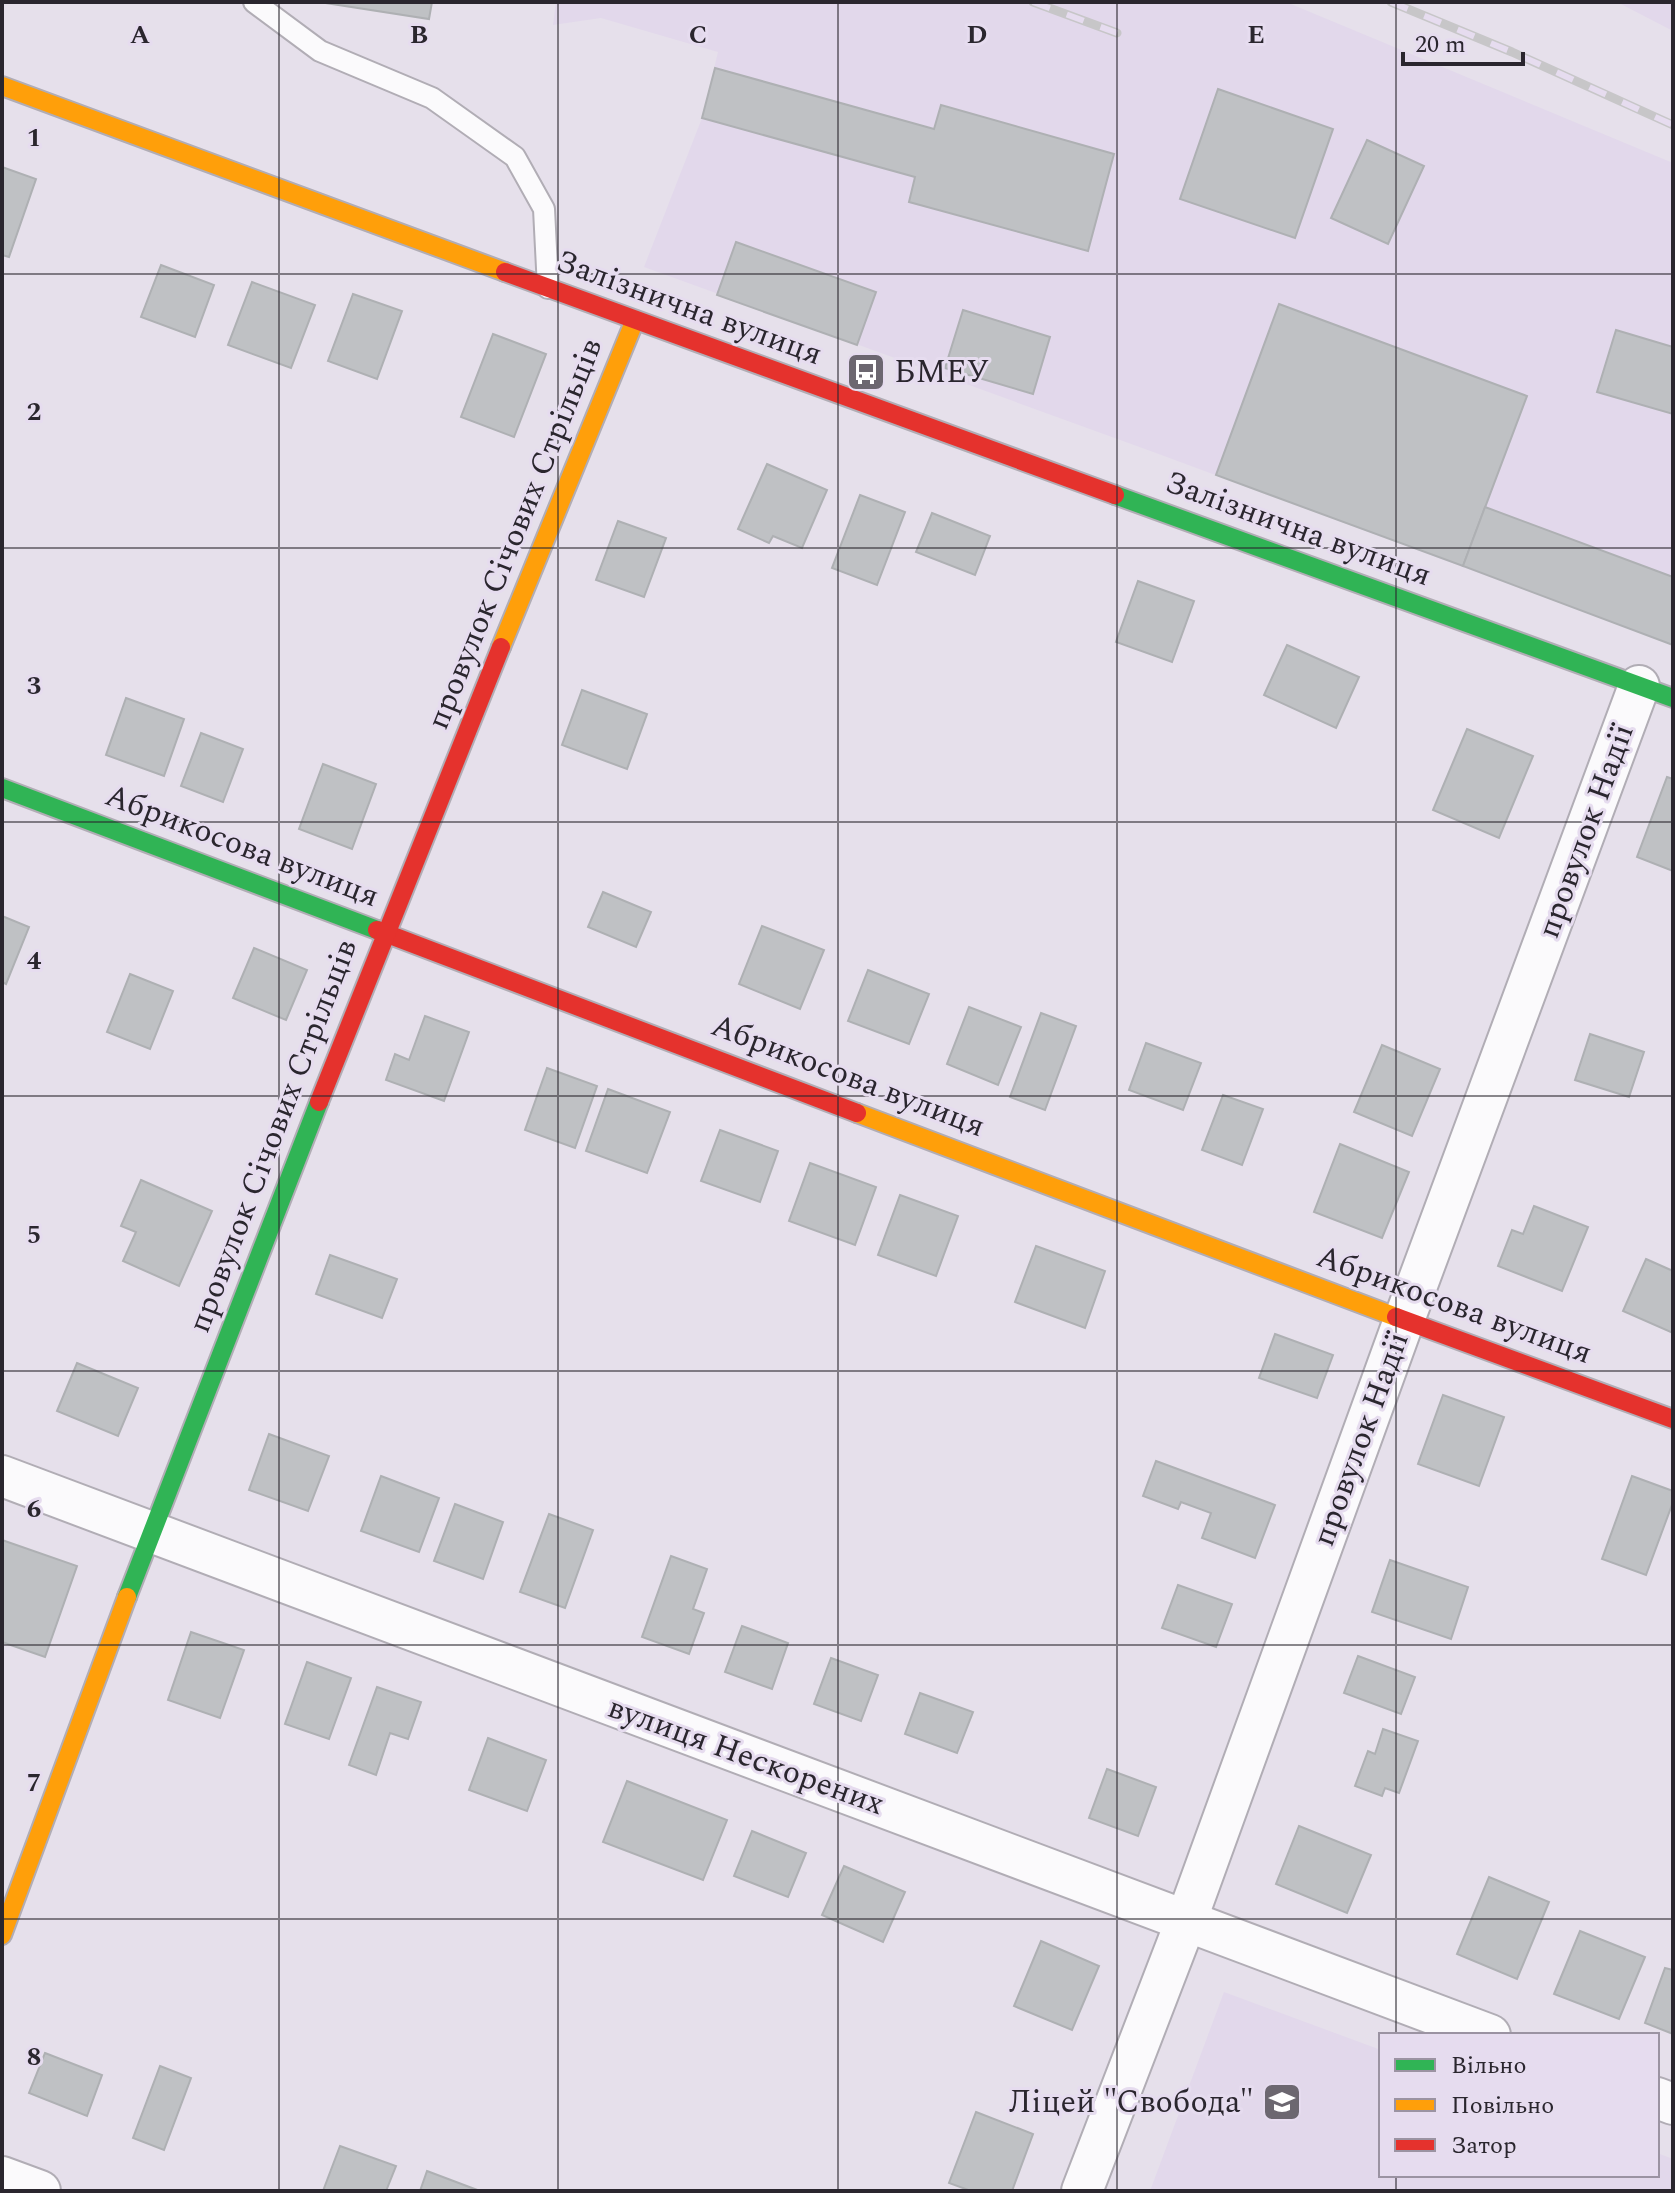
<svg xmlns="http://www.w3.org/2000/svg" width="1675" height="2193" font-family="Spectral,serif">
<rect width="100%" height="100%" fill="#e6e0eb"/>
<g fill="#e2d8eb">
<polygon points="556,2 1286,2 1673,163 1673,645 1156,453 644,267 702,118 718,52 601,18 553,25"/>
<polygon points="1617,2 1673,2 1673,31"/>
<polygon points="1224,1992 1381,2050 1381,2175 1657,2175 1657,2153 1673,2159 1673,2191 1150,2191"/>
</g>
<g fill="#bfc1c4" stroke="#aeb0b3" stroke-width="2">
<polygon points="319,2 432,2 429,19"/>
<polygon points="715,68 934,129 941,105 1114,154 1088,251 909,202 915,177 702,118"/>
<polygon points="1218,89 1333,129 1295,238 1180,199"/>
<polygon points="1367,140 1424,166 1388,244 1331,218"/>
<polygon points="2,167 36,179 9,257 2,255"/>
<polygon points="736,242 876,292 857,345 717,295"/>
<polygon points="161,265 214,285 195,337 141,317"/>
<polygon points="252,282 315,305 291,368 228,345"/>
<polygon points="353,294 402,311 377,379 328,361"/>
<polygon points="1279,304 1527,396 1463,566 1216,475"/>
<polygon points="963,310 1050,337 1033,394 945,368"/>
<polygon points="1616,330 1673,347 1673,414 1597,392"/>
<polygon points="493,334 546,354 514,437 461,417"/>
<polygon points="767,464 827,490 802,548 773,536 769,543 738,529"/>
<polygon points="860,495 905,512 877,585 832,568"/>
<polygon points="1485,507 1673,577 1673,645 1463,566"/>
<polygon points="932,513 990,536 975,575 916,552"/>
<polygon points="618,521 666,538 644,597 596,580"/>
<polygon points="1138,581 1194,601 1172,662 1116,642"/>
<polygon points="1287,645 1359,677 1336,728 1264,695"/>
<polygon points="582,690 647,714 627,769 562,745"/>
<polygon points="126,698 184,719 164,776 106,755"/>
<polygon points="1467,729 1533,756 1499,838 1433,810"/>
<polygon points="201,733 243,749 223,802 181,786"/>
<polygon points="323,764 376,784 352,849 299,829"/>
<polygon points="1667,777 1673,779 1673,871 1637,857"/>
<polygon points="603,892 651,912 636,947 588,927"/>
<polygon points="2,916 29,927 6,984 2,982"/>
<polygon points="762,926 824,950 800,1009 739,984"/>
<polygon points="254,948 307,970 286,1020 233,998"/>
<polygon points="868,970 929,994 909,1044 848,1021"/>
<polygon points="130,974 173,991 150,1049 107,1032"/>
<polygon points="969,1007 1021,1027 998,1085 947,1064"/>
<polygon points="1041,1013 1076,1026 1045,1110 1010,1097"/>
<polygon points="425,1016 469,1032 444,1101 386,1080 395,1054 409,1060"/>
<polygon points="1590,1034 1644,1052 1629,1097 1575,1080"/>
<polygon points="1146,1043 1201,1063 1183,1110 1129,1090"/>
<polygon points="1382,1045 1440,1069 1412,1136 1354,1112"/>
<polygon points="547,1068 597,1086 575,1148 525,1130"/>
<polygon points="608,1089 670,1112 647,1173 586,1151"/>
<polygon points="1223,1095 1263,1109 1242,1165 1202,1150"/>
<polygon points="720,1130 778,1151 760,1202 701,1181"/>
<polygon points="1340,1144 1409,1172 1382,1238 1314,1212"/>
<polygon points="810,1163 876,1187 855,1245 789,1221"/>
<polygon points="141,1180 212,1211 179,1286 123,1261 136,1232 121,1226"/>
<polygon points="900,1195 958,1216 936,1276 878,1255"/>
<polygon points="1534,1206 1588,1227 1562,1291 1498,1266 1512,1230 1523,1234"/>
<polygon points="1036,1246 1105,1271 1085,1328 1015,1302"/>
<polygon points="330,1255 397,1279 382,1318 316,1294"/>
<polygon points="1646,1259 1673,1271 1673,1333 1623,1311"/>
<polygon points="1275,1334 1333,1355 1317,1398 1259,1378"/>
<polygon points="77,1363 138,1388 118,1436 57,1411"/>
<polygon points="1443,1395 1504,1417 1479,1486 1418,1464"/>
<polygon points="269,1434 329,1456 308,1511 249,1490"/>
<polygon points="1156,1461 1275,1505 1255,1558 1202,1538 1211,1513 1181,1502 1178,1509 1143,1496"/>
<polygon points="381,1476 439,1498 419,1552 361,1531"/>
<polygon points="1632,1476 1673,1491 1673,1502 1646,1575 1602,1559"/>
<polygon points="455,1504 503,1522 483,1579 434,1561"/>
<polygon points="549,1514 593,1530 565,1608 520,1592"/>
<polygon points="2,1540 77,1566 45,1657 2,1642"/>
<polygon points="671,1556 707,1569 693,1609 704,1613 689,1654 642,1637"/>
<polygon points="1390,1560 1468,1587 1451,1639 1372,1612"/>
<polygon points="1178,1585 1232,1604 1216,1647 1162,1628"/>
<polygon points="742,1626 788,1643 772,1689 725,1672"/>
<polygon points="191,1632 244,1650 220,1718 168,1700"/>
<polygon points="1358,1656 1415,1677 1401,1714 1344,1693"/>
<polygon points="831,1658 878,1675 861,1721 814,1704"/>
<polygon points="307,1662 351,1678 329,1739 285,1724"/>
<polygon points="377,1687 421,1702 408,1739 390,1733 376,1775 349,1765"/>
<polygon points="920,1693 973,1712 957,1753 905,1734"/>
<polygon points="1383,1729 1418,1741 1399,1793 1385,1788 1382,1796 1355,1786 1368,1751 1375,1754"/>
<polygon points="488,1738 546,1760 527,1811 469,1790"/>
<polygon points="1107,1769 1156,1787 1138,1836 1089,1818"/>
<polygon points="627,1781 727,1820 703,1880 603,1842"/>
<polygon points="1299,1826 1371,1855 1347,1913 1276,1884"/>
<polygon points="752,1831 806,1853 788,1897 734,1876"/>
<polygon points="844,1866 905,1892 883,1942 822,1915"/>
<polygon points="1489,1877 1549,1902 1517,1979 1457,1954"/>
<polygon points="1580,1931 1645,1957 1619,2019 1554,1994"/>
<polygon points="1041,1941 1099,1966 1072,2030 1014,2006"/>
<polygon points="1665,1968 1673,1970 1673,2034 1645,2023"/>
<polygon points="45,2053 102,2075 87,2116 29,2093"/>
<polygon points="160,2066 191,2078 164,2150 133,2138"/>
<polygon points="976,2112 1033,2134 1012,2191 971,2191 949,2183"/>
<polygon points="340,2146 396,2166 386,2191 323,2191"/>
<polygon points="427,2171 480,2191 420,2191"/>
</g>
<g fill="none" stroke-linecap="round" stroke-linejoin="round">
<g stroke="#b1adb5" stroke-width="24">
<polyline id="lane" points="254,2 320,51 432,98 515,157 544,209 548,288"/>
</g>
<g stroke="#b1adb5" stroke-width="44">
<g id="street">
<polyline points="2,1476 1490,2035"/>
<polyline points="1657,2098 1673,2104"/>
<polyline points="2,2177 40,2191"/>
<polyline points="1082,2191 1186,1921 1404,1320 1639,686"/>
</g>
</g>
<g stroke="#b1adb5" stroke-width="22">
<g id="fast">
<polyline points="1115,495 1673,698"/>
<polyline points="2,788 377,930"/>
<polyline points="127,1597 319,1102"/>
</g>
</g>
<g stroke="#b1adb5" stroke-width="22">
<g id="slow">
<polyline points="2,86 505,272"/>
<polyline points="501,647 635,320"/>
<polyline points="857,1113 1396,1317"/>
<polyline points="2,1935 127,1597"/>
</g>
</g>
<g stroke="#b1adb5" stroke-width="22">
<g id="jam">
<polyline points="505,272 1115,495"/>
<polyline points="377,930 857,1113"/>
<polyline points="319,1102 501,647"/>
<polyline points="1396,1317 1673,1419"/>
</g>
</g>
<use href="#lane" stroke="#fbfafc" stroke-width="20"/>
<use href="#street" stroke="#fbfafc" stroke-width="40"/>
<use href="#fast" stroke="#30b455" stroke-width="18"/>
<use href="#slow" stroke="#ff9f0a" stroke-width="18"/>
<use href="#jam" stroke="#e5322d" stroke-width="18"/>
<g stroke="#c7c6c8" stroke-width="9">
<g id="rail">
<polyline points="1033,2 1117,33"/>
<polyline points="1391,2 1512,52 1673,125"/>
</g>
</g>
<use href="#rail" stroke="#e6dcef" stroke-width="6" stroke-dasharray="18" stroke-linecap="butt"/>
</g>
<path fill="none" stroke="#2a262e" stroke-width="2" stroke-opacity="0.55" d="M279 2V2191M558 2V2191M838 2V2191M1117 2V2191M1396 2V2035M2 274H1673M2 548H1673M2 822H1673M2 1096H1673M2 1371H1673M2 1645H1673M2 1919H1673M1396 2175V2191"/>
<defs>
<g id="bus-square" transform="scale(2)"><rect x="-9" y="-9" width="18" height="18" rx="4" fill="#6c6770" stroke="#e6dcef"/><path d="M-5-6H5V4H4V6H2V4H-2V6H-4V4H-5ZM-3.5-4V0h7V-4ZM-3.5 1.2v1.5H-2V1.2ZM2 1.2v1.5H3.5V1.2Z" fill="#fff"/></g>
<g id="school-square" transform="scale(2)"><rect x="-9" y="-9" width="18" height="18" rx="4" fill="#6c6770" stroke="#e6dcef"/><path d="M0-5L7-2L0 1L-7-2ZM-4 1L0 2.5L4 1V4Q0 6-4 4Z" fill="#fff"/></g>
</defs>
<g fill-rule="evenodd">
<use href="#bus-square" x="866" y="372"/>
<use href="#school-square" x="1282" y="2102"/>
</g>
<g text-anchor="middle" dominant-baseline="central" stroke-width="6" stroke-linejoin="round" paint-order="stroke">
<g font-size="32" fill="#2a262e" stroke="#e6dcef">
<text transform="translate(689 308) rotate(20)">Залізнична вулиця</text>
<text transform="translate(1298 529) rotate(20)">Залізнична вулиця</text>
<text transform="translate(515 534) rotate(-68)">провулок Січових Стрільців</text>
<text transform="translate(1586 831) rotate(-70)">провулок Надії</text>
<text transform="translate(242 846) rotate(21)">Абрикосова вулиця</text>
<text transform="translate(848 1076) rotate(21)">Абрикосова вулиця</text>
<text transform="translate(273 1136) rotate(-69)">провулок Січових Стрільців</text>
<text transform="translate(1454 1305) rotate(20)">Абрикосова вулиця</text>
<text transform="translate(1361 1439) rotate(-70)">провулок Надії</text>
<text transform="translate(746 1756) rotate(20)">вулиця Нескорених</text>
</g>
<g font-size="32" fill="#2a262e" stroke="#e6dcef" text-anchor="start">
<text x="894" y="372">БМЕУ</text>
<text x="1254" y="2102" text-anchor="end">Ліцей "Свобода"</text>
</g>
</g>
<g font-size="26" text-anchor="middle" font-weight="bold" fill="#2a262e" stroke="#e6dcef" stroke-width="6" stroke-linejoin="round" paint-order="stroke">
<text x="140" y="43">A</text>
<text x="419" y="43">B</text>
<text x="698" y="43">C</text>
<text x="977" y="43">D</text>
<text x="1256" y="43">E</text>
<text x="34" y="146">1</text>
<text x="34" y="420">2</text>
<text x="34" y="694">3</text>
<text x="34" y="969">4</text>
<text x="34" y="1243">5</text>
<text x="34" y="1517">6</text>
<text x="34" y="1791">7</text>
<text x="34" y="2065">8</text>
</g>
<rect width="1675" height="2193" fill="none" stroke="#2a262e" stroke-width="8"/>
<rect x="1379" y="2033" width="280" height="144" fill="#e6dcef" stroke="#9b93a2" stroke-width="2"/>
<rect x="1395" y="2059" width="40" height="12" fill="#30b455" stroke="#9b93a2" stroke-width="2"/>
<text x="1451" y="2073" font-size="24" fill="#2a262e">Вільно</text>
<rect x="1395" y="2099" width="40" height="12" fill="#ff9f0a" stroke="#9b93a2" stroke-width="2"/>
<text x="1451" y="2113" font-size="24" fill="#2a262e">Повільно</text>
<rect x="1395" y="2139" width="40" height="12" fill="#e5322d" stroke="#9b93a2" stroke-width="2"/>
<text x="1451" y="2153" font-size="24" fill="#2a262e">Затор</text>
<path d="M1403 52v12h120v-12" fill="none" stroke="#2a262e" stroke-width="4"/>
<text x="1415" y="52" font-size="24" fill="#2a262e" stroke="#e6dcef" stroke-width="6" paint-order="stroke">20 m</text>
</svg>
